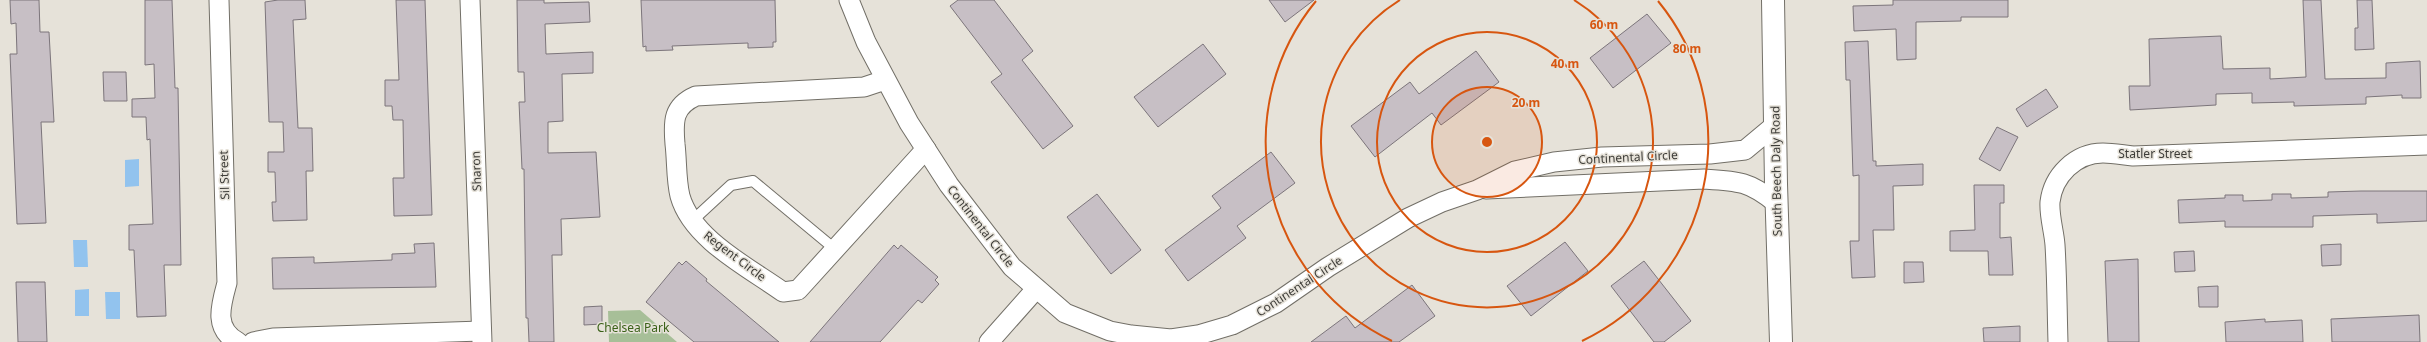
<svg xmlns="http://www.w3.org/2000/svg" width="2427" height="342" font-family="'Noto Sans',sans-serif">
<rect width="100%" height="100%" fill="#e6e2d9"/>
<polygon fill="#a7bf98" points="640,310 677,342 609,342 608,311"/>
<g fill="#92c3ee">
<polygon points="139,159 139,186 125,187 125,160"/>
<polygon points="73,240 87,240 88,267 74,267"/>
<polygon points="89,289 89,316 75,316 75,290"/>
<polygon points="105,292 120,292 120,319 106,319"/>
</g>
<g fill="#c7bfc5" stroke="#7c757b">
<polygon points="10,0 39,0 40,32 49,32 54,122 41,122 46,223 17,224 10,54 17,54 16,23 11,24"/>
<polygon points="145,0 172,0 175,88 178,88 181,265 164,265 166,316 137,317 134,250 129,250 129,225 153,224 150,139 147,140 146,117 132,117 132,99 155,98 154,64 145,65"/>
<polygon points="278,0 305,0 306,19 293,20 298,128 312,128 313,171 306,171 307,220 273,221 272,202 276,202 275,172 268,172 268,152 284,152 283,122 269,122 265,2"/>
<polygon points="396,0 425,0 432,215 394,216 393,178 404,178 403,120 393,120 392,106 385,106 385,80 399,80"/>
<polygon points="517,0 544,0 544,3 589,2 590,22 545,24 546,54 593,52 593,73 562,74 563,121 548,122 548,153 596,152 600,217 561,219 562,255 552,255 554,342 529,342 528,318 526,318 524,169 522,169 519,102 525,102 524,72 518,72"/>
<polygon points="641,0 775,0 776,42 773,42 773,47 748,48 748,43 672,46 673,50 646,51 646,46 643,47"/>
<polygon points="958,0 994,0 1033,51 1022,60 1073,126 1043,149 991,82 1002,74 950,6"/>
<polygon points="1269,0 1314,0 1285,22"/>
<polygon points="1893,0 2008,0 2008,17 1961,17 1961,21 1916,22 1916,59 1897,60 1896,29 1854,31 1853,6 1893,5"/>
<polygon points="2303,0 2321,0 2325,79 2386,78 2386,63 2420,61 2421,98 2402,98 2402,95 2366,97 2366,104 2294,106 2294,102 2252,103 2252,93 2216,94 2216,105 2130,110 2129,86 2150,86 2149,39 2221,36 2223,69 2270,68 2270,79 2306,77"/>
<polygon points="2357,0 2372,0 2374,49 2355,50 2355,28 2358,28"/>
<polygon points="1647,14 1671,43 1613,88 1590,58"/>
<polygon points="1868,41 1873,161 1876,161 1876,166 1923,164 1923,185 1893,186 1894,230 1873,230 1875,277 1852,278 1850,241 1859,241 1859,175 1853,176 1850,80 1846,80 1845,42"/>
<polygon points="1203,44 1226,74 1158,127 1134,97"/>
<polygon points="1476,51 1499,82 1441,125 1432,113 1375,157 1351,126 1410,82 1419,94"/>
<polygon points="103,72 126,72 127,101 104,101"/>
<polygon points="2046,89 2058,107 2027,127 2016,109"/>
<polygon points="1997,127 2018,137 2000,171 1979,159"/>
<polygon points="1271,152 1295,183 1237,226 1246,238 1188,281 1165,250 1221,208 1212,196"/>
<polygon points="1974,185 2004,185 2004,203 2000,203 2000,238 2011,237 2013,275 1989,275 1988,251 1950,251 1950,231 1975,230"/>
<polygon points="2361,191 2427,191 2427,221 2377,223 2377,214 2313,216 2313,227 2225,227 2225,221 2179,223 2178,200 2225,198 2225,195 2243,195 2243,201 2272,200 2272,194 2291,194 2291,198 2328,197 2328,192"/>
<polygon points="1097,194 1141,250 1111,274 1067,217"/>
<polygon points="1565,242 1588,271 1531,316 1507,286"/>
<polygon points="434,243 436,287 273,289 272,258 314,257 314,263 392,260 392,254 415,253 414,244"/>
<polygon points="2341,244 2341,265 2322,266 2321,245"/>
<polygon points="894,245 898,249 901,245 938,277 935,280 939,284 922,303 918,300 880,342 810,342"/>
<polygon points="2194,251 2195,271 2175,272 2174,252"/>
<polygon points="2138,259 2139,342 2108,342 2105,261"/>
<polygon points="686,261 707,279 706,281 779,342 694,342 646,302 679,262 682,265"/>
<polygon points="1644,261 1691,321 1664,342 1654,342 1611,286"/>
<polygon points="1904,262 1923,262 1924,282 1904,283"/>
<polygon points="16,282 45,282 47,342 18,342"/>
<polygon points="1412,285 1435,316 1399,342 1311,342 1346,316 1355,328"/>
<polygon points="2218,286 2218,307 2199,307 2198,287"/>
<polygon points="602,306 602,324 584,325 584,307"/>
<polygon points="2419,315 2420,342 2332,342 2331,319"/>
<polygon points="2265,319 2265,322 2302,320 2303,342 2226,342 2225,322"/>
<polygon points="2020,326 2020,342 1984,342 1983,328"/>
</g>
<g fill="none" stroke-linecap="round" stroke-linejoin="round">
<g stroke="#726f67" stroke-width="12">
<polyline id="service" points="692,221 731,185 753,181 836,250"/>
</g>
<g stroke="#726f67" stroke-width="21">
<g id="minor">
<path d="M219 0 227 283C221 305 213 329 238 342"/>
<polyline points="470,0 482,342"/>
<polyline points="849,0 866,42 909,123 949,185 1012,267 1065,313 1110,331 1131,335 1171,339 1198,335 1232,325 1276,303 1328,267 1408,218 1442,202 1477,190 1515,171 1554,162 1602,157 1710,154 1745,150 1775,125"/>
<path d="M885 80 864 87 696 96C673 106 673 121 675 144 677 160 676 180 680 196 692 239 748 267 783 292L798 290 926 149"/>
<path d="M1486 189 1704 179C1738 181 1749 181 1776 203"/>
<polyline points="253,342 273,338 481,331"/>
<polyline points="989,342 1036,289"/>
<path d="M2058 342C2057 310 2057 277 2055 245 2054 231 2049 216 2050 202 2053 176 2075 153 2103 153 2113 153 2123 155 2133 156L2427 145"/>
</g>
</g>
<g stroke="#726f67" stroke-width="24">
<polyline id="tertiary" points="1773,0 1776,184 1781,342"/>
</g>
<use href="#service" stroke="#fff" stroke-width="10"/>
<use href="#minor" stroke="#fff" stroke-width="19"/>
<use href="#tertiary" stroke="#fff" stroke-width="22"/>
</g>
<circle cx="1487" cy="142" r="55" fill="#d75610" fill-opacity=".12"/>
<g fill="none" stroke="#d75610" stroke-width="2">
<circle cx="1487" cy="142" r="55"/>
<circle cx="1487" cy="142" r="110"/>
<path d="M1574 0A166 166 0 1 1 1400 0"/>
<path d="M1392 341A221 221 0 0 1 1316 1M1658 1A221 221 0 0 1 1582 341"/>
</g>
<g text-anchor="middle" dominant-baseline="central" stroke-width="3" stroke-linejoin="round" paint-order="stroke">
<g font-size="12" fill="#3e3d39" stroke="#e6e2d9">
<text x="2155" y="153">Statler Street</text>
<text transform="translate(1628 157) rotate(-3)">Continental Circle</text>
<text transform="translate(476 171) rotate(-92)">Sharon</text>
<text transform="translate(1776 171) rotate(-91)">South Beech Daly Road</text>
<text transform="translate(224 175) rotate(-92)">Sil Street</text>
<text transform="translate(981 226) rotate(52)">Continental Circle</text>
<text transform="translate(735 256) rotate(37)">Regent Circle</text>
<text transform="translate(1299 286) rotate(-33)">Continental Circle</text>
</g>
<g font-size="12" fill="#3a6118" stroke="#e6e2d9">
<text x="633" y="327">Chelsea Park</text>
</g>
</g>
<circle cx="1487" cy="142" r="6" fill="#d75610" stroke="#e6e2d9" stroke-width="2"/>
<g font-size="12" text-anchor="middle" font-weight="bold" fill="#d75610" stroke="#e6e2d9" stroke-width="3" stroke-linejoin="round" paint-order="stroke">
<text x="1604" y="29">60 m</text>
<text x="1687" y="53">80 m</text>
<text x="1565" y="68">40 m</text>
<text x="1526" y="107">20 m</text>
</g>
</svg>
